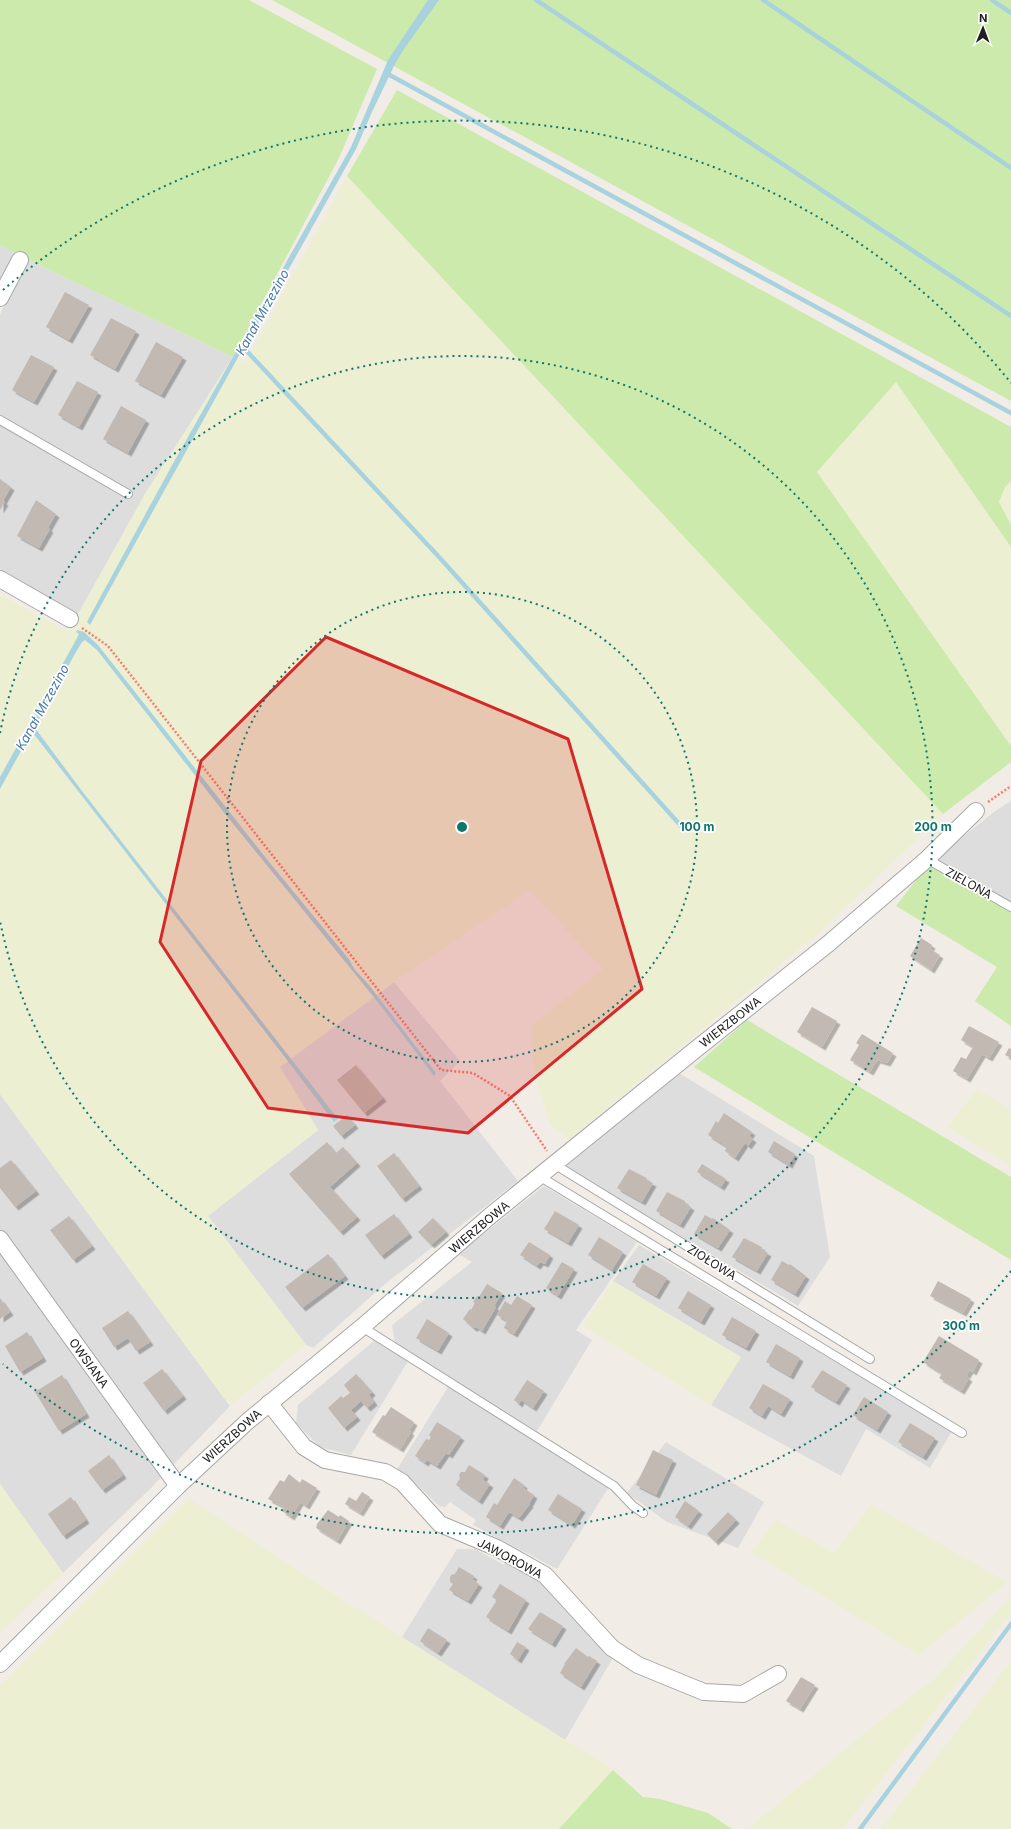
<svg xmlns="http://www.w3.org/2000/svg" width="1011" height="1829" viewBox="0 0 1011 1829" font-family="Inter,sans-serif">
	<defs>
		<filter id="shadow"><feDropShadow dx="3.5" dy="3.5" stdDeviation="0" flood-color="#0004"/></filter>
	</defs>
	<rect width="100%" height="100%" fill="#f1ede6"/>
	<g fill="#dedddd">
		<path d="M0,245L24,258L233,357L145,494L78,614L0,569V315L22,263L0,301Z"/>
		<path d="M1011,801V911L928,865L994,812Z"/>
		<path d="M394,982L460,1061L440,1081L518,1181L385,1284L313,1348L306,1345L208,1216L318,1130L279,1067Z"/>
		<path d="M679,1073L814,1156L830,1257L798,1306L565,1167Z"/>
		<path d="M0,1094L230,1406L151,1488L63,1573L0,1484Z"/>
		<path d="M544,1186L637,1242L576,1330L592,1340L537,1431L395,1343L392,1325L472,1262L458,1254Z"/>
		<path d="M639,1245L952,1431L930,1468L866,1429L841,1476L711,1405L741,1357L613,1281Z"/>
		<path d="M375,1340L408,1361L351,1455L320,1447L296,1423L298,1405Z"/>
		<path d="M448,1387L609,1487L557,1569L473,1525L476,1520L450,1502L445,1507L439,1506L406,1474L396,1471Z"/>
		<path d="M666,1442L764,1502L738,1548L667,1522L627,1493Z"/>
		<path d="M457,1549H475L504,1565L507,1559L548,1584L614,1656L565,1740L402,1637Z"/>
	</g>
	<g fill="#edefd2">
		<path d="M347,176L943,814L821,931L569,1139L550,1124L534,1074L531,1026L603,969L529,890L394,982L280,1067L318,1130L208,1216L306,1345L230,1406L0,1094V595L69,632L145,494L233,357L245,362Z"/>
		<path d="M896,382L1011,547V746L817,472Z"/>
		<path d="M1011,481V525L999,502L1005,487Z"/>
		<path d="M977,1089L1011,1109V1166L947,1127Z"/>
		<path d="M613,1281L741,1357L711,1405L583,1326Z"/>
		<path d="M0,1484L63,1573L0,1633Z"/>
		<path d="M189,1499L326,1589L613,1770L559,1829H0V1686Z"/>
		<path d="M871,1504L1007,1582L919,1655L751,1552L776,1520L834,1553Z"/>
		<path d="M1011,1596V1613L843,1829H747L907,1699L934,1679Z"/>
		<path d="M1011,1661V1829H881Z"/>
	</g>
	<g fill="#cbeaac">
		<path d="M0,0H249L377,69L339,158L233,357L24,258L0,245Z"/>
		<path d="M272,0H1011V401Z"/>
		<path d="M397,90L1011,427V481L1005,487L999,502L1011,525V547L896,382L817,472L1011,746V762L943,814L347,176Z"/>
		<path d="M928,865L1011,911V1026L975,1001L997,967L896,906Z"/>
		<path d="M747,1020L1011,1177V1260L694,1067Z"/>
		<path d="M613,1770L643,1797L660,1799L708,1813L732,1829H559Z"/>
	</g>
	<g fill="#a7d2de">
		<path d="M428,0H439L404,49L396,62L372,112L356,149L248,342L244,352H241L90,625L87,622L89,618L170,469L351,147L388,60Z"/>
		<path d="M77,630L84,632L98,645L265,857L348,958L355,970L369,985L436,1073L434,1076L381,1006L226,815L97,650L85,640L82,642L76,652L36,724L35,728L82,791L338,1119L334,1122L284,1056L33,733H31L0,789V777L77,638L79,634L76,632Z"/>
	</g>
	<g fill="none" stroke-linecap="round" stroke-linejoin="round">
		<g stroke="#a7d2de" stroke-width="4.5">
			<path d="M536,0L1011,316"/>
			<path d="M763,0L1011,168"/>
			<path d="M992,0L1011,13"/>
			<path d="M386,73L1011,413"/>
			<path d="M243,347L439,557L682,827"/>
			<path d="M860,1829L1011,1624"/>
		</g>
	</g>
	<g fill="#c1b9b2" filter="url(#shadow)">
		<path d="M65,292L89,305L69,340L46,327Z"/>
		<path d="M111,318L136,331L115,369L90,355Z"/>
		<path d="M156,342L183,357L161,395L135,381Z"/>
		<path d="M31,355L54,367L34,402L12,390Z"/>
		<path d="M77,381L98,392L79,427L58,415Z"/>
		<path d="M121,406L146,420L128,453L103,439Z"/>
		<path d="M0,479L11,487L3,501L5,502L0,510Z"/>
		<path d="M36,500L56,514L48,528L50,529L39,548L17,536Z"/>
		<path d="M921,938L932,945L930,949L940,955L931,970L910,956Z"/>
		<path d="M812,1007L837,1021L822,1047L797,1032Z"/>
		<path d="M969,1026L999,1042L989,1058L982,1054L967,1079L953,1071L961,1057L966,1059L973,1047L961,1040Z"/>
		<path d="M862,1034L893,1053L887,1063L877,1060L870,1072L850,1060L859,1045L856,1043Z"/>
		<path d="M1009,1048L1011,1049V1058L1005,1055Z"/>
		<path d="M356,1065L383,1098L364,1113L337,1080Z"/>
		<path d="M724,1113L752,1132L749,1136L753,1139L748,1146L745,1143L735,1158L725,1151L727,1147L708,1135L716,1121L718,1123Z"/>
		<path d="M347,1115L355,1125L341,1136L333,1126Z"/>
		<path d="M774,1141L795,1154L789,1165L768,1152Z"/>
		<path d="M327,1142L336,1153L343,1147L357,1163L330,1187L357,1217L340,1232L289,1174Z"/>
		<path d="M394,1153L419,1186L402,1199L377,1166Z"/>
		<path d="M11,1160L36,1191L15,1207L0,1188V1168Z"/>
		<path d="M702,1164L726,1179L721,1187L697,1172Z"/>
		<path d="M629,1169L647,1178L646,1180L653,1183L642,1202L617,1188Z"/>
		<path d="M667,1192L685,1201V1203L691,1207L680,1225L656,1211Z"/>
		<path d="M555,1211L579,1225L568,1243L544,1229Z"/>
		<path d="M394,1214L409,1234L381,1256L365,1235Z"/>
		<path d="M705,1215L712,1219L713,1218L730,1230L718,1248L694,1234Z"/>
		<path d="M69,1216L92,1246L73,1260L50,1230Z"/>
		<path d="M433,1218L446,1232L431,1245L418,1232Z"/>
		<path d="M599,1237L623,1252L612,1270L588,1255Z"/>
		<path d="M744,1238L762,1247L761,1249L768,1253L757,1271L732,1257Z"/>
		<path d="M529,1242L550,1255L545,1264L540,1262L537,1266L520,1255Z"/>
		<path d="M328,1254L345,1276L302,1308L285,1287Z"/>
		<path d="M782,1261L789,1265L790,1264L806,1276L795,1294L771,1280Z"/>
		<path d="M562,1262L574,1269L558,1296L546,1288Z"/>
		<path d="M643,1264L667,1278L656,1296L632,1282Z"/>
		<path d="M938,1281L971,1299L963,1313L930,1296Z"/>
		<path d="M487,1284L502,1293L494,1306L496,1307L482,1331L476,1327L473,1328L463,1319L470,1309L471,1310L475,1303L473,1302L477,1296L479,1297Z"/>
		<path d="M688,1291L711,1305L701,1322L678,1308Z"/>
		<path d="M517,1296L532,1305L514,1334L504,1328L507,1321L497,1315L505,1301L511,1305Z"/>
		<path d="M0,1298L10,1312L0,1319Z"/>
		<path d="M128,1311L150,1342L136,1351L128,1338L114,1347L102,1328Z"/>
		<path d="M732,1317L756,1331L746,1348L722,1335Z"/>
		<path d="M427,1319L449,1333L438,1351L416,1338Z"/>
		<path d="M27,1332L43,1358L20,1372L5,1346Z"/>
		<path d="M939,1336L979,1360L973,1372L970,1370L966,1376L969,1378L961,1391L939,1378L942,1374L923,1362Z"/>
		<path d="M776,1344L800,1358L790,1376L766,1362Z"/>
		<path d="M162,1369L183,1396L164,1411L143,1383Z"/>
		<path d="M822,1370L847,1385L836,1402L811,1387Z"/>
		<path d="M356,1374L372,1392L369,1395L374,1402L367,1408L361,1401L351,1410L357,1417L344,1428L328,1408L341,1396L343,1398L350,1393L344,1385Z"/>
		<path d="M62,1375L86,1414L59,1431L35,1392Z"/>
		<path d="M527,1380L544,1391L533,1408L521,1400L519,1404L514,1400Z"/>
		<path d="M763,1384L790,1399L781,1414L768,1406L762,1416L749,1408Z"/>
		<path d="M864,1397L888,1412L877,1430L853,1415Z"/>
		<path d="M391,1407L414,1422L409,1431L411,1432L400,1449L372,1432L383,1415L385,1416Z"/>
		<path d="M437,1422L461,1437L449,1455L446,1453L437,1466L427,1460L425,1463L415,1456L426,1439L429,1440L431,1437L429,1435Z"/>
		<path d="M910,1423L935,1438L923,1457L898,1442Z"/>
		<path d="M653,1450L673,1460L656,1495L636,1485Z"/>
		<path d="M109,1455L123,1475L102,1490L88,1471Z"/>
		<path d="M469,1465L485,1475L483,1480L490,1484L479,1501L456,1485L460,1478L459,1475L461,1472H465Z"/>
		<path d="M289,1474L300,1483L302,1479L317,1488L306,1506L300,1502L291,1517L282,1511L284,1507L268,1499L280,1480L284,1482Z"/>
		<path d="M514,1478L524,1485L523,1488L534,1495L529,1504H530L519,1518L509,1512L500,1526L486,1517L494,1503L497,1505Z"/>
		<path d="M362,1492L370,1497L360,1513L345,1504L349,1497L356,1501Z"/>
		<path d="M558,1494L582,1509L572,1525L548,1510Z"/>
		<path d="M71,1497L86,1520L63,1536L48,1514Z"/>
		<path d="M685,1501L699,1511L688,1526L675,1517Z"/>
		<path d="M328,1510L339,1517L340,1515L349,1521L337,1541L316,1528L317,1524Z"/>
		<path d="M728,1512L736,1520L715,1542L707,1534Z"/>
		<path d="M459,1567L474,1576L472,1579L479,1584L468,1601L449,1590L453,1584L450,1582V1578L451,1575L455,1574Z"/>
		<path d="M500,1584L526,1600L508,1631L486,1617L497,1600L492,1597Z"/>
		<path d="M540,1612L563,1626L552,1644L528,1629Z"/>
		<path d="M428,1628L447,1640L438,1653L420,1641Z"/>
		<path d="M517,1642L526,1647L518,1660L510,1654Z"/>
		<path d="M576,1648L588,1657L589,1656L597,1661L581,1687L560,1673L565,1664H564Z"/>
		<path d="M801,1677L815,1685L800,1709L786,1701Z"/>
	</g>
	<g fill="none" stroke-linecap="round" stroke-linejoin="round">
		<g stroke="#a7a7a7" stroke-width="10">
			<g id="service">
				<path d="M0,420L128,494"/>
				<path d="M927,859L1011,907"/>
				<path d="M554,1164L870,1359"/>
				<path d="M539,1176L962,1433"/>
				<path d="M362,1327L614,1486L633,1506L643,1513"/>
			</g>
		</g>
		<g stroke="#a7a7a7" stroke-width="18">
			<g id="minor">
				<path d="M0,298L20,260"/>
				<path d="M0,579L70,619"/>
				<path d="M0,1239L178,1486"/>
				<path d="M269,1403L304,1447L325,1460L385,1472L402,1482L440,1524L497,1548L545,1575L612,1648L638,1665L704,1692L743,1694L778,1674"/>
				<path d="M0,1664L178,1486L248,1421L362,1327L490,1216L695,1050L828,944L927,859L976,811"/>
			</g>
		</g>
		<g stroke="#fb7c6d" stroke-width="2.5" stroke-dasharray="2 2" stroke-linecap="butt">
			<path d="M82,628L108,646L441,1070L473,1073L510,1096L547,1151"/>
			<path d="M988,802L1011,786"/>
		</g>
		<use href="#service" stroke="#fff" stroke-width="8"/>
		<use href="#minor" stroke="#fff" stroke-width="16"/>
	</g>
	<path fill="#d62828" fill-opacity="0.2" stroke="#d62828" stroke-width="3" stroke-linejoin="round" d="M326,637L568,739L642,989L468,1133L268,1108L160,942L201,761Z"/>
	<g fill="none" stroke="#0f766e" stroke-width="2" stroke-dasharray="2 4">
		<circle cx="462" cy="827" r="235"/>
		<path d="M0 733A471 471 0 1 1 0 921"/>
		<path d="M1011 1271A706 706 0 0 1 3 1364M3 290A706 706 0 0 1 1011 383"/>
	</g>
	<g text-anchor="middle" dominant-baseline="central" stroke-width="3.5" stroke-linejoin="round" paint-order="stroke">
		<g font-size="12" fill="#202020" stroke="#fff">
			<text transform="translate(969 883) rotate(29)">ZIELONA</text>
			<text transform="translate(730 1022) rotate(-38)">WIERZBOWA</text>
			<text transform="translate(479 1227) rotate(-40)">WIERZBOWA</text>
			<text transform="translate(712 1262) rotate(32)">ZIOŁOWA</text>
			<text transform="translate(89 1363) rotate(54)">OWSIANA</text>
			<text transform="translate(232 1436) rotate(-42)">WIERZBOWA</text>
			<text transform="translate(510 1558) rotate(28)">JAWOROWA</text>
		</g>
		<g font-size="13" font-style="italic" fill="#4879a9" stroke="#fff">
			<text transform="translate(262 312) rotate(-61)">Kanał Mrzezino</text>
			<text transform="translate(42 707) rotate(-61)">Kanał Mrzezino</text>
		</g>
	</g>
	<circle cx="462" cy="827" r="6" fill="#0f766e" stroke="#fff" stroke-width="2"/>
	<g font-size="12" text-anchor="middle" font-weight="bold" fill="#0f766e" stroke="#fff" stroke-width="3.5" stroke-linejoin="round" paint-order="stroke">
		<text x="697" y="831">100 m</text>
		<text x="933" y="831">200 m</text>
		<text x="961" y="1330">300 m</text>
	</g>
	<g transform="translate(983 28) rotate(1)" stroke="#ffffff" stroke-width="3" paint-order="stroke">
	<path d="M0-3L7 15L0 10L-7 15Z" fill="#202020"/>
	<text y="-6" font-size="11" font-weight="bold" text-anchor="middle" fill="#202020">N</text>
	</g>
</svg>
